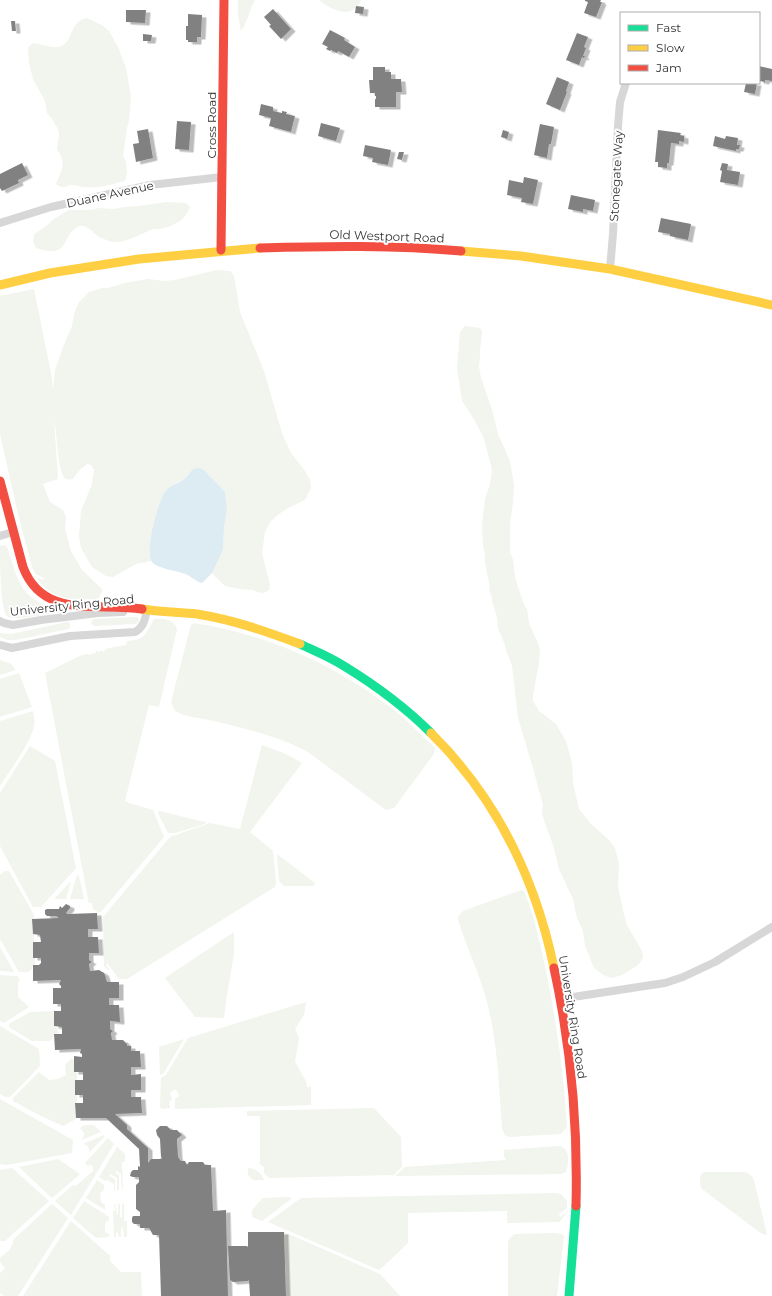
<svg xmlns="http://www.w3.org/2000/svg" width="772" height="1296" viewBox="0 0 772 1296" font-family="Montserrat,sans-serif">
	<defs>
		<filter id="shadow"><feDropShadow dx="4.5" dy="2.5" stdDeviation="0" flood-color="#0004"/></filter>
	</defs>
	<rect width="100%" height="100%" fill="#fff"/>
	<g fill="#f1f5ed">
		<path d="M238,0H255C249,10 248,22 241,31L238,15Z"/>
		<path d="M319,0H361C360,4 358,6 355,8C345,18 328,7 319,0Z"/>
		<path d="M87,18L103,26L109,31L118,47L126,68L131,97L129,121L127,128L123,156L126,162L127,173L125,181C112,184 98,189 84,187C80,187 75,185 71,185C64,186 65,190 56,184C62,169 67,164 57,149L59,135L58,129L52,119L47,113L45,101L33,79L29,63L28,47L33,43C40,44 51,48 58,47C75,44 67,22 87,18Z"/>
		<path d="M166,202L186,203L190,207C186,220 172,227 159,229C157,229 155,229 153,229C150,230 147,232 144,233C135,237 123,243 112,242C109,241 104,239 101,238C95,235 87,224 80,226C59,234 73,260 36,248L33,241L34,234L45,227L55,218L69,210H89L100,208L114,209L124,207L139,206Z"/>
		<path d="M217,270L230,271L234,276L240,312L264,371L282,433L291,453L305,471L310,480L311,488L305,500L288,508L279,514L270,522L265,532L262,553L270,585L269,590L263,593L257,592L253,590L240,589L225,586L212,573L223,550L224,528L227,508L225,492L204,470L193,469L183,480L176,483L161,499L155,518L149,553L151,561L136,564L113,577L106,576L92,567L81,548L79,536L81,511L92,484L94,470L91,465L87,464C85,466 81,468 79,471C74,476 74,483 64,478C56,460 58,439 54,420L58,479L43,484L50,502L63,510L66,517L65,529L71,551L82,570L103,590L98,599C75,600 48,600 37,577L43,580L45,579L36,574L32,567L18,514L0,434V296L34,289L52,378L53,389L55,370L63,347L72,326L74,314L79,302L89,292L102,288H108L125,283L148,279L165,281L175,280Z"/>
		<path d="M465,326L480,328L482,331L480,351V356L479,367L481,378L492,410L498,434L510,461L514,485L513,502L510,524V552L513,560L515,577L518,587L524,605L527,609L529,623L538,643L540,651L539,663L533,695V701L539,711L556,724L566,741L572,763L573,783L579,809L590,823L609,840L615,848L619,864L618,886L624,915L627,925L642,951L643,956L642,960L638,965L622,975L612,978L605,976L594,968L585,946L583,931L577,918L573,899L559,869L553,845L545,823L542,814L543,805L533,768L518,718L512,665L506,651L505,645L498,628L497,617L492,601V597L489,590L490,587L485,563V555L483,545L482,525L485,499L490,484L492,469L483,436L472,416L462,401L457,368L460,332Z"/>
		<path d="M5,545C9,548 9,554 11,559C19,587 26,599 54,609L55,612C46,615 14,621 7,616C0,608 0,560 0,546Z"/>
		<path d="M135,617H138L139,621L136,624L94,626L91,623L93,619Z"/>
		<path d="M154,619C163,618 174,619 177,629L159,707L149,705L125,801L129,803L153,810L164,837L100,913L93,909L92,903H89V904L45,673L82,655L87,654L91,655L92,653L95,654L96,651L100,652V650L104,652L105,649L126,645L127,641C146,640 146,633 154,619Z"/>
		<path d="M67,622L70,623V628L68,629L16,640H7L0,637V633L11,634Z"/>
		<path d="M194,623C267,634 336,665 394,710C408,721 421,735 435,748L434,754L394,808L386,810L308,752C279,736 246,729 214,721C201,718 186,717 175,711L171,702L188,636L191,625Z"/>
		<path d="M0,660L11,664L16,670L0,675Z"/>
		<path d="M19,673L32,707L0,717V679Z"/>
		<path d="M33,711C34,716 35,721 34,726C31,742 9,772 0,786V721Z"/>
		<path d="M262,745L286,754L302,763L250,832L273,851L276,883L275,887L127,979H119L107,963L106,965L110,970H108L104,966L103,917L170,837L210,823L240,829Z"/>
		<path d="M30,746L55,761L76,868L41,907H33L0,846V793Z"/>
		<path d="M159,811L205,822L206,823L202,825L175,833H168L158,813Z"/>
		<path d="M277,854L315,883L314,886H284L279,881Z"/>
		<path d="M5,871H9L34,915V919L32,920L33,934H34V942H33V958H35V964L33,965L32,969L28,972H19L0,939V875Z"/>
		<path d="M77,875L79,876L84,899H70Z"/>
		<path d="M70,882H71L66,899H54Z"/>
		<path d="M521,890L524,891C535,918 541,947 547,976C557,1026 564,1076 567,1127L561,1134L509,1137L505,1135L502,1129C499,1087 498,1044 487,1002C480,974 466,947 458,919L459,915L463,911Z"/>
		<path d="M234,932V954L226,1001L224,1018L195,1017L165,978Z"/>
		<path d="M0,947L14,972L0,971Z"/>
		<path d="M0,975L17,976L20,981L18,982V997L29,1007L4,1023L0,1021Z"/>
		<path d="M306,1002L304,1015L295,1029L299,1038L295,1062L306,1081L307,1087H311V1105L175,1109V1099L178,1097L179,1094L176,1090L172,1091L170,1093L172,1099L169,1102L170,1108L162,1109L160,1107L161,1078L166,1075L188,1038Z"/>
		<path d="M54,1011V1026L58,1029L57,1031L59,1033L56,1034L50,1041H32L9,1027V1024L30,1012Z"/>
		<path d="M0,1026L39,1049L40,1066L10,1097H5L0,1094Z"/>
		<path d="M184,1039L163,1074L160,1075L159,1047Z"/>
		<path d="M71,1059H73L74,1061V1072H77V1080H75V1095H77V1103H75L76,1119L63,1126L41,1116L13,1101V1098L39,1072L49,1080L58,1079L66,1075L65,1065Z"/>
		<path d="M0,1099L73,1140L72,1153L7,1165L0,1164Z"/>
		<path d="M374,1108L401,1137L402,1167L394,1175L269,1178L264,1173V1167L260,1164H257L260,1163V1116H247V1111Z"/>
		<path d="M84,1125H94L101,1132L81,1140L84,1136V1133L80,1128Z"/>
		<path d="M104,1135L105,1136L89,1153V1149L87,1145L83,1144Z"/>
		<path d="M108,1138L114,1144L71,1215L55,1201L73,1185L76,1186L93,1171V1167L90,1164L88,1166L85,1163Z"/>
		<path d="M558,1146C571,1147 569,1163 566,1172L561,1174L395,1176L405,1167L505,1160L506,1158L504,1157V1150Z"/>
		<path d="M117,1147L125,1154V1162H122L123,1190H122L121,1174L117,1171L115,1173L119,1175V1190H117V1178L110,1174L109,1176L115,1179V1190H114V1184L107,1180L105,1181L99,1177Z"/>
		<path d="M58,1159L80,1174L52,1198L19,1167Z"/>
		<path d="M12,1168L49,1201L5,1241H0V1170Z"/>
		<path d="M248,1168C255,1168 262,1173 264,1180H253L248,1175Z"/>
		<path d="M704,1172H746L753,1177L767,1234L765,1235L762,1234L702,1189C700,1184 699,1179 701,1174Z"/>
		<path d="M97,1180L104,1185V1190L100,1193L101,1202L105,1205V1210L86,1198Z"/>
		<path d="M556,1193L561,1194L567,1201V1208L559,1214L560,1217L567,1212L562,1219L559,1222L507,1223V1211L408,1213V1243L384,1266L379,1270L268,1222L301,1198Z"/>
		<path d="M290,1197L291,1199L262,1221L252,1217V1210L263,1198Z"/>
		<path d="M84,1201L109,1217V1220L105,1223V1232L109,1234V1237L96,1238L73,1218Z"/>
		<path d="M52,1204L68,1218L18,1296H4L0,1293V1273L5,1268L0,1262V1258C6,1253 14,1248 13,1240Z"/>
		<path d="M114,1204H115L117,1215L118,1214V1204H120V1217L122,1218V1204H124V1221H127V1237H124L123,1227L121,1228V1237H119L118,1233L116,1232V1237H114L113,1211H115Z"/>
		<path d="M71,1221L110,1256V1261L121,1272H141L142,1296H23Z"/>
		<path d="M284,1232L380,1274L400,1296H286Z"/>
		<path d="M555,1233L562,1234L564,1236L557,1296H508V1241L514,1234Z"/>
	</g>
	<path fill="#ddebf3" d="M199,468L204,470L225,492L227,508L224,528L223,550L212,573L202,583C195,581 192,577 186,574C178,571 158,569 152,562C144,553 158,501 165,492C170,485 177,484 183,480C187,477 190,472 193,469Z"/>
	<g fill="#818181" filter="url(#shadow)">
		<path d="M585,0H601L600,2H602L596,17L584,13L588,2L585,1Z"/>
		<path d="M356,6L364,7L363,14L355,13Z"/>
		<path d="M273,9L291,29L281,39L269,26L271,25L264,17Z"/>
		<path d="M126,10H146L145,23L126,22Z"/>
		<path d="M188,14L202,15L201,37H197V42H188V40H186V26H188Z"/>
		<path d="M11,21H15L16,31H12Z"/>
		<path d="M330,30L345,38L344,40L355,47L349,57L338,51L337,53L331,50L330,51L326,49L328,47L322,44Z"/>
		<path d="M577,33L588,37L584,47L586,48L583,56H585L584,58L582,57L579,65L566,60Z"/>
		<path d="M143,34L152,35L151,41H143Z"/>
		<path d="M759,66L772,69V81L765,80V82L759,81Z"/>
		<path d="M373,67H385V72H391V79H401L402,92H396V107H375V99H376V96H375V93H370L369,80H373Z"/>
		<path d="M557,77L569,82L566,91L567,92L560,110L546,104Z"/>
		<path d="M746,83H757L755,94L744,92Z"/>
		<path d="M261,104L273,107V111L282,113V111L287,112L286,114L295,116L291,132L269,126L271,118L259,115Z"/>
		<path d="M177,121L191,122L189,150L175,149Z"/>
		<path d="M321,123L340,128L336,141L318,136Z"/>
		<path d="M540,124L554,127L551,144H549L547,158L534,155Z"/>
		<path d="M148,129L153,158L136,162L133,144L139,143L137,131Z"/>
		<path d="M503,130L509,132L507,139L501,137Z"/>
		<path d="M658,130L681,133L680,135L684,136V142L679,141V144L671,143L669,163H667V168L658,167V162H655Z"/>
		<path d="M715,136L725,139L726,136L738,138L737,145H740L739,149H736V151L713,146Z"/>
		<path d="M365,145L391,150L388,165L372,162L373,158L363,156Z"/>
		<path d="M399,152H404L402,160L397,159Z"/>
		<path d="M22,163L28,175L18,180L19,183L2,191L0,188V174Z"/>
		<path d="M722,163L728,164L727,170L740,172L738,185L720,182L722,171L720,170Z"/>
		<path d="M524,177L538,180L533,204L521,202L522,198L507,195L509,180L523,183Z"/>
		<path d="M571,195L595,200L593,211L583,209V212L568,209Z"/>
		<path d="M661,218L691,224L688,240L670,236V234L658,232Z"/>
		<path d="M66,904L70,906V908L66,913L68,914L97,913L98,929H88V937H98L99,953H89V960L92,962L89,964L90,971L99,970L104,973L105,975L107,982H119V998H109V1005H119L120,1022L110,1021V1029L113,1031L111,1033L112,1040H123L127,1044V1046H131V1051H140L141,1067H131V1075L141,1074V1090H131V1097H141L142,1113L115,1114L127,1125V1129L148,1148V1163L151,1159H160L162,1158L161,1157L160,1139L157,1135L156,1130L160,1126H167L171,1130H177L182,1135L177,1139L178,1157L181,1161H185L187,1165L189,1162H203L205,1165H211L213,1211L226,1210L228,1296H161L159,1235H153L149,1228H140V1224H134L132,1222V1218L133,1216H140V1212L136,1209V1185L139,1182V1177H133L130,1176L131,1172L133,1170H138V1166L140,1167L139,1149L106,1118H76L75,1103H83V1095H75V1080H83V1072H74V1056L82,1057V1054L80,1053L81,1049L55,1050L54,1034H62V1027L54,1026V1011H61V1004H53V988H61V986L59,984L61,980L33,981V965H39L41,963V958H33V942H41L40,935L33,934L32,919L59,918L56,916H47L45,914V910L47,909H59L60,906L62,908Z"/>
		<path d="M248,1232H284L286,1296H250L249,1280L248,1281L233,1282L230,1280L228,1246H247L248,1247Z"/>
	</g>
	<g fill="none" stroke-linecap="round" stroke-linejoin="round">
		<g stroke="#d7d7d7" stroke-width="8">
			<path d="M0,223L51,207L150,185L222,177"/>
			<path d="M610,269L613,234L618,126L620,102L626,83"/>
			<path d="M0,536L13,532"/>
			<path d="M0,621L4,623L13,625L41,620L98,613L123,612"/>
			<path d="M0,645L12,648L70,636L135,632C144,627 145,619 147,610H143"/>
			<path d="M560,999L645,986L665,983L683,977L715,962L772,927"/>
		</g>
		<g stroke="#16e098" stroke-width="9">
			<path d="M300,644C315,651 330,657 344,666C375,685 405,707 431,733"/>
			<path d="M569,1296L576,1206"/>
		</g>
		<g stroke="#ffcf43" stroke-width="9">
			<path d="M461,251L521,256L610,269L772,305"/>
			<path d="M0,285L50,273L139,259L260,248"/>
			<path d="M142,609C160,612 179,612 197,614C234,620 265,631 300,644"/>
			<path d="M431,733C438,741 447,749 454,758C506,818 538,891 554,968"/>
		</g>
		<g stroke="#f24e42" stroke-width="9">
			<path d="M260,248C327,246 394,245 461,251"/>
			<path d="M221,250L224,0"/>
			<path d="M0,481L23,567C43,620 98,602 142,609"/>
			<path d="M554,968C571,1046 578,1126 576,1206"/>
		</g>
	</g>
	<g text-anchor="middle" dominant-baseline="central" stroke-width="4" stroke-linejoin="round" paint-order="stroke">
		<g font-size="12" fill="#333" stroke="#fff">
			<text transform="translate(211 125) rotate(-90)">Cross Road</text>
			<text transform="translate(616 176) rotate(-87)">Stonegate Way</text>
			<text transform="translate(110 194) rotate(-12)">Duane Avenue</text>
			<text transform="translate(387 236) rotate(2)">Old Westport Road</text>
			<text transform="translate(72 605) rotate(-6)">University Ring Road</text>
			<text transform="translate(573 1017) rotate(81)">University Ring Road</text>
		</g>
	</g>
	<rect x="620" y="12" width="140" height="72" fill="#ffffff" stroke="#adadad"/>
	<rect x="628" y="25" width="20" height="6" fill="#16e098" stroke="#adadad"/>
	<text x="656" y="32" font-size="12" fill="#333333">Fast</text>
	<rect x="628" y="45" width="20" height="6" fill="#ffcf43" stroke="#adadad"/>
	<text x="656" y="52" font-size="12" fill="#333333">Slow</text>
	<rect x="628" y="65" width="20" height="6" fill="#f24e42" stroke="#adadad"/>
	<text x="656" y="72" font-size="12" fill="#333333">Jam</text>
</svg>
